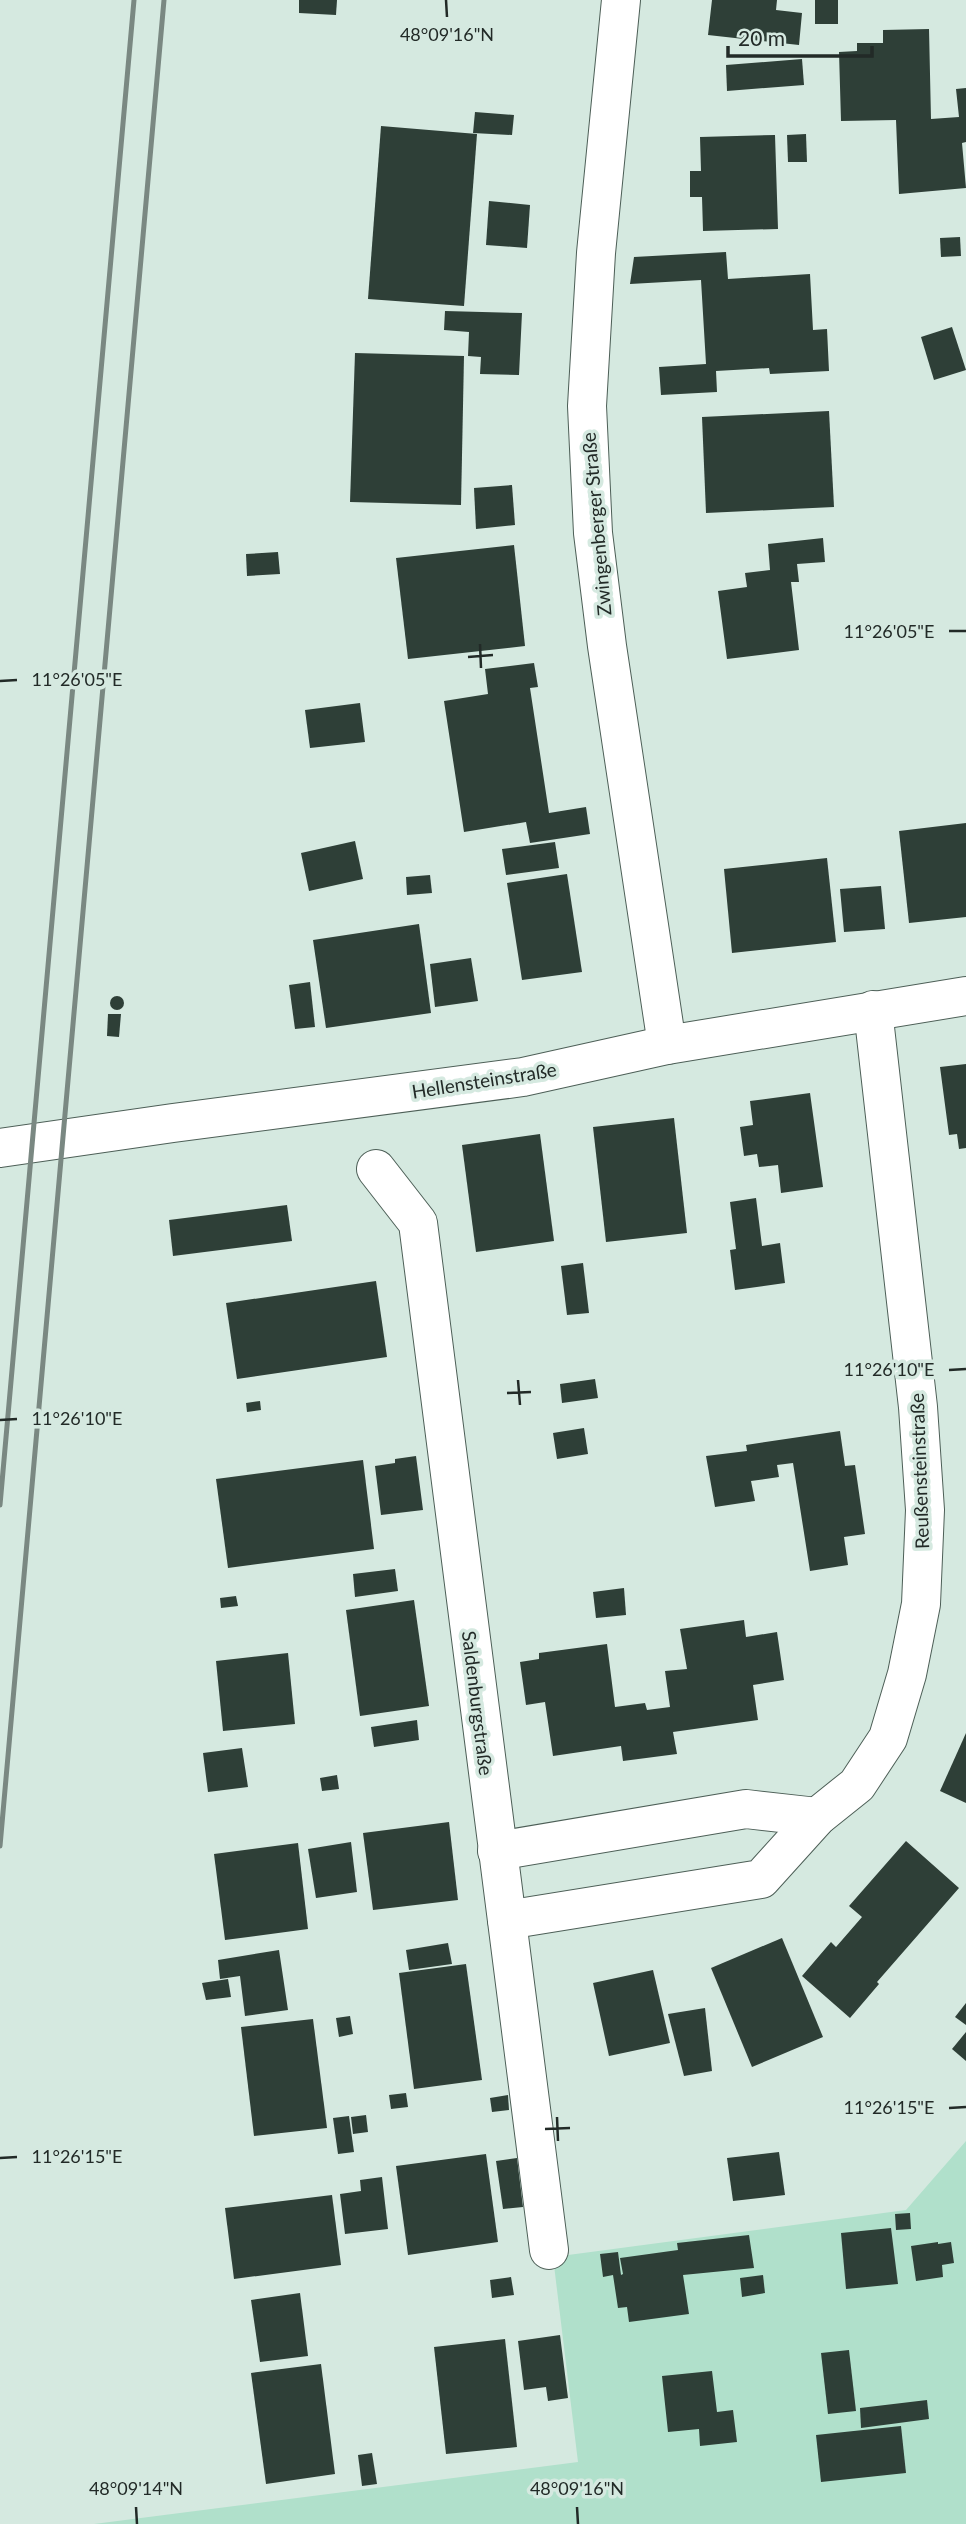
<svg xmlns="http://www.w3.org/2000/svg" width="966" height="2524" viewBox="0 0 966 2524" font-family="Lato,sans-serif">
	<rect width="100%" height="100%" fill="#d5e9e0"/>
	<path fill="#b0e0cb" d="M966,2141V2524H94L578,2462L553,2257L906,2210Z"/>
	<g fill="#2e3f37">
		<path d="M299,0H337L336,15L299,13Z"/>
		<path d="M712,0H777L776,10L802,13L799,45L708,35Z"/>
		<rect x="815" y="0" width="23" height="24"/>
		<path d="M929,29L931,119L959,117L956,89L966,88V142L962,143L966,188L899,194L896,120L841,121L839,52L857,51V43H883V30Z"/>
		<path d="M802,59L804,85L727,91L726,65Z"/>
		<path d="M475,112L514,115L512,135L473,133Z"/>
		<path d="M381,126L477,134L464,306L368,299Z"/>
		<path d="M806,134L807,162H788L787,135Z"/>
		<path d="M775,135L778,229L703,231L702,197H690V171H701L700,137Z"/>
		<path d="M489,201L530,205L527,248L486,245Z"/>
		<path d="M960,237L961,256L941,257L940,238Z"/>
		<path d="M726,252L728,279L810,274L813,330L827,329L829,371L770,374L769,368L716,371L717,392L661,395L659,367L706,364L701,280L630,284L634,257Z"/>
		<path d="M445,311L522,313L519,375L480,374L481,357L468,356L469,332L444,330Z"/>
		<path d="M952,327L966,370L934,380L921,337Z"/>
		<path d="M355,353L464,356L461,505L350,502Z"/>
		<path d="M829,411L834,507L706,513L702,417Z"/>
		<path d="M512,485L515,525L476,529L474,488Z"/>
		<path d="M823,538L825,562L797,564L799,582H791L799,650L727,659L718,591L747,587L745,573L770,570L768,544Z"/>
		<path d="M514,545L525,646L408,659L396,558Z"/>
		<path d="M278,552L280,574L247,576L246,554Z"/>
		<path d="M534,663L538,687L530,688L549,813L586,807L590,834L530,843L526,822L464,832L444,701L488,694L485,669Z"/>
		<path d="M360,703L365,742L310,748L305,710Z"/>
		<path d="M966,823V917L909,923L899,831Z"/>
		<path d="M355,841L363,879L309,891L301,853Z"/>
		<path d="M555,842L559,868L506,875L502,849Z"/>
		<path d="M827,858L836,942L732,953L724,869Z"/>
		<path d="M567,874L582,972L522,980L507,883Z"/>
		<path d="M430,875L432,893L407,895L406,877Z"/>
		<path d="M881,886L885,929L844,932L840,889Z"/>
		<path d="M419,924L431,1013L326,1028L313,940Z"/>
		<path d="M471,958L478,1001L435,1007L430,964Z"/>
		<path d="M310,982L315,1027L295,1029L289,985Z"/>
		<circle cx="117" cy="1003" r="7"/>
		<path d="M108,1014H121L119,1037L107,1036Z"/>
		<path d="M966,1064V1148L959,1149L957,1134L949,1135L940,1067Z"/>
		<path d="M810,1093L823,1187L781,1193L778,1165L759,1167L757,1154L744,1156L740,1127L753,1125L750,1101Z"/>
		<path d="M674,1118L687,1233L606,1242L593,1127Z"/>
		<path d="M540,1134L554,1241L476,1252L462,1145Z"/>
		<path d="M756,1198L762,1246L780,1243L785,1283L735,1290L730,1250L736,1249L730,1202Z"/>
		<path d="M287,1205L292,1241L173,1256L169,1220Z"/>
		<path d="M583,1263L589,1313L567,1315L561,1266Z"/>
		<path d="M376,1281L387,1357L237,1379L226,1303Z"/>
		<path d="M595,1379L598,1398L562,1403L560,1384Z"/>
		<path d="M260,1401L261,1410L247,1412L246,1403Z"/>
		<path d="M584,1428L588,1454L557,1459L553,1433Z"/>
		<path d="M840,1431L845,1466L855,1465L865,1534L844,1537L848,1565L810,1571L793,1463L777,1465L779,1477L751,1481L755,1501L715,1507L706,1456L747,1451L746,1445Z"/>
		<path d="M416,1456L423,1510L381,1515L375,1466L395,1463V1459Z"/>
		<path d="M363,1460L374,1549L228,1568L216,1479Z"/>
		<path d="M395,1569L398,1591L355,1597L353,1574Z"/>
		<path d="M624,1588L626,1615L596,1618L593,1592Z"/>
		<path d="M236,1596L238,1606L221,1608L220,1598Z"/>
		<path d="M414,1600L429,1706L360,1716L346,1610Z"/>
		<path d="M744,1620L746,1637L777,1632L784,1680L753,1685L758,1720L673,1732L677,1754L623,1761L621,1746L553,1756L545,1702L526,1705L520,1662L539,1659V1653L607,1644L615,1707L645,1703L647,1710L670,1707L665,1671L687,1669L680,1629Z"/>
		<path d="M288,1653L295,1724L223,1731L216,1661Z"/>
		<path d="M417,1720L419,1740L374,1747L371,1727Z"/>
		<path d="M966,1733V1803L940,1791Z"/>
		<path d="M242,1748L248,1787L208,1792L203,1753Z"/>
		<path d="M337,1775L339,1789L322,1791L320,1778Z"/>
		<path d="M449,1822L458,1900L373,1910L363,1833Z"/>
		<path d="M906,1841L959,1888L877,1982L879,1984L850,2018L802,1976L831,1942L836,1947L862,1917L849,1906Z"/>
		<path d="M351,1842L357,1892L316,1898L308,1849Z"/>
		<path d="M298,1843L308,1929L225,1940L214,1854Z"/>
		<path d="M782,1938L823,2037L752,2067L711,1968Z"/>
		<path d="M448,1943L452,1964L409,1970L406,1950Z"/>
		<path d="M279,1950L288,2010L245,2016L240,1976L220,1979L218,1960Z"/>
		<path d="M466,1964L482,2080L414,2089L399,1973Z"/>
		<path d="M653,1970L670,2043L609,2056L593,1983Z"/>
		<path d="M228,1979L231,1997L206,2000L202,1983Z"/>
		<path d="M966,2003V2025L955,2017Z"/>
		<path d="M705,2008L712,2071L684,2076L668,2014Z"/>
		<path d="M350,2016L353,2034L339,2037L336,2018Z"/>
		<path d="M313,2019L327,2128L254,2136L241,2027Z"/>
		<path d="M966,2032V2061L952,2049Z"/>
		<path d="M406,2093L408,2107L391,2109L389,2095Z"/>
		<path d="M508,2095L509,2110L492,2112L490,2098Z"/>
		<path d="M366,2115L368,2132L353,2134L351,2117Z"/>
		<path d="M349,2116L354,2152L338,2154L333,2118Z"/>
		<path d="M779,2152L785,2195L733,2201L727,2158Z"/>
		<path d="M486,2154L498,2242L408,2255L396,2166Z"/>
		<path d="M517,2158L523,2207L503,2209L496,2161Z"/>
		<path d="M382,2177L388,2229L345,2234L340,2194L361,2191L360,2180Z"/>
		<path d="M332,2195L341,2265L234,2279L225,2208Z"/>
		<path d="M910,2213L911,2229L896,2230L895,2214Z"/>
		<path d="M891,2228L898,2284L846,2289L841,2233Z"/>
		<path d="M749,2235L754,2268L683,2275L689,2314L629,2322L627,2307L618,2308L613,2275L603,2277L600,2254L618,2252L621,2275L623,2274L620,2258L678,2250L677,2243Z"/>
		<path d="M938,2242V2244L951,2242L954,2263L942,2265L943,2277L916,2281L911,2246Z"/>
		<path d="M763,2275L765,2293L742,2297L740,2278Z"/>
		<path d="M511,2277L514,2295L492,2298L490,2280Z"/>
		<path d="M300,2293L308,2356L260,2362L251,2300Z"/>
		<path d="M560,2335L568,2398L548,2401L546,2387L524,2390L518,2341Z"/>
		<path d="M505,2339L517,2447L446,2454L434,2347Z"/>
		<path d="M849,2350L856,2411L828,2414L821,2353Z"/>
		<path d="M321,2364L335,2474L266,2484L251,2373Z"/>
		<path d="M712,2371L717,2412L733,2410L737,2442L700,2446L699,2429L668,2432L662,2376Z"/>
		<path d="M927,2400L929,2419L861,2428L860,2408Z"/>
		<path d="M901,2426L906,2473L821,2482L816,2435Z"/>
		<path d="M372,2453L377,2484L362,2486L358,2455Z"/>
	</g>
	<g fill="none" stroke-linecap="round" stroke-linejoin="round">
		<g stroke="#4d5f57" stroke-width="40">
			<g id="minor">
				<path d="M621,0L596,253L587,406L593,533L607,646L667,1045"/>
				<path d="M0,1148L173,1123L523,1077L667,1045L966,996"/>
				<path d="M376,1169L418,1223L549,2250"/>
				<path d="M497,1851L746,1809L817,1817"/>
				<path d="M507,1920L761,1879L817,1817L857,1785L888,1738L907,1674L921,1604L925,1510L918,1407L873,1010"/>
			</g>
		</g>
		<use href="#minor" stroke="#fff" stroke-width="38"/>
		<g stroke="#7a8882" stroke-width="5">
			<path d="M0,1505L134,0"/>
			<path d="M0,1846L164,0"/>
		</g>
	</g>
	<path fill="none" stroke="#222a27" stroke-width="2.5" d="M446,0L447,17M949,631H966M480,644L481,668M468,657L493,655M0,681L17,680M949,1370L966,1369M518,1380L520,1405M507,1393L531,1392M0,1420L17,1419M949,2108L966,2107M557,2117L558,2141M545,2129L570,2128M0,2158L17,2157M136,2507L137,2524M577,2507L578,2524"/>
	<g text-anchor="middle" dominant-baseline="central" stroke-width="7" stroke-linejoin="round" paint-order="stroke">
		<g font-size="19" fill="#222a27" stroke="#d5e9e0">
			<text transform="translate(596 524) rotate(-95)">Zwingenberger Straße</text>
			<text transform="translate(484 1080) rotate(-9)">Hellensteinstraße</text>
			<text transform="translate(919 1471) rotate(-92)">Reußensteinstraße</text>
			<text transform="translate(478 1703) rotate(83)">Saldenburgstraße</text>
		</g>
	</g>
	<g font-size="18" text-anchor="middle" fill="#222a27" stroke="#d5e9e0" stroke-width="7" stroke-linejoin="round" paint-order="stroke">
		<text x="447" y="41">48°09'16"N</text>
		<text x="889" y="638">11°26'05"E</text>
		<text x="77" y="686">11°26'05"E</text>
		<text x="889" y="1376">11°26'10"E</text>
		<text x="77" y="1425">11°26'10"E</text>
		<text x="889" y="2114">11°26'15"E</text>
		<text x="77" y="2163">11°26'15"E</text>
		<text x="136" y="2495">48°09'14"N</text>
		<text x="577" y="2495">48°09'16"N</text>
	</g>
	<path d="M728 46v10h144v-10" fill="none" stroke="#222a27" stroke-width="3.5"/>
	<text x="738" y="46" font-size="21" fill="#222a27" stroke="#d5e9e0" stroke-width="5" paint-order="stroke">20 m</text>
</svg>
